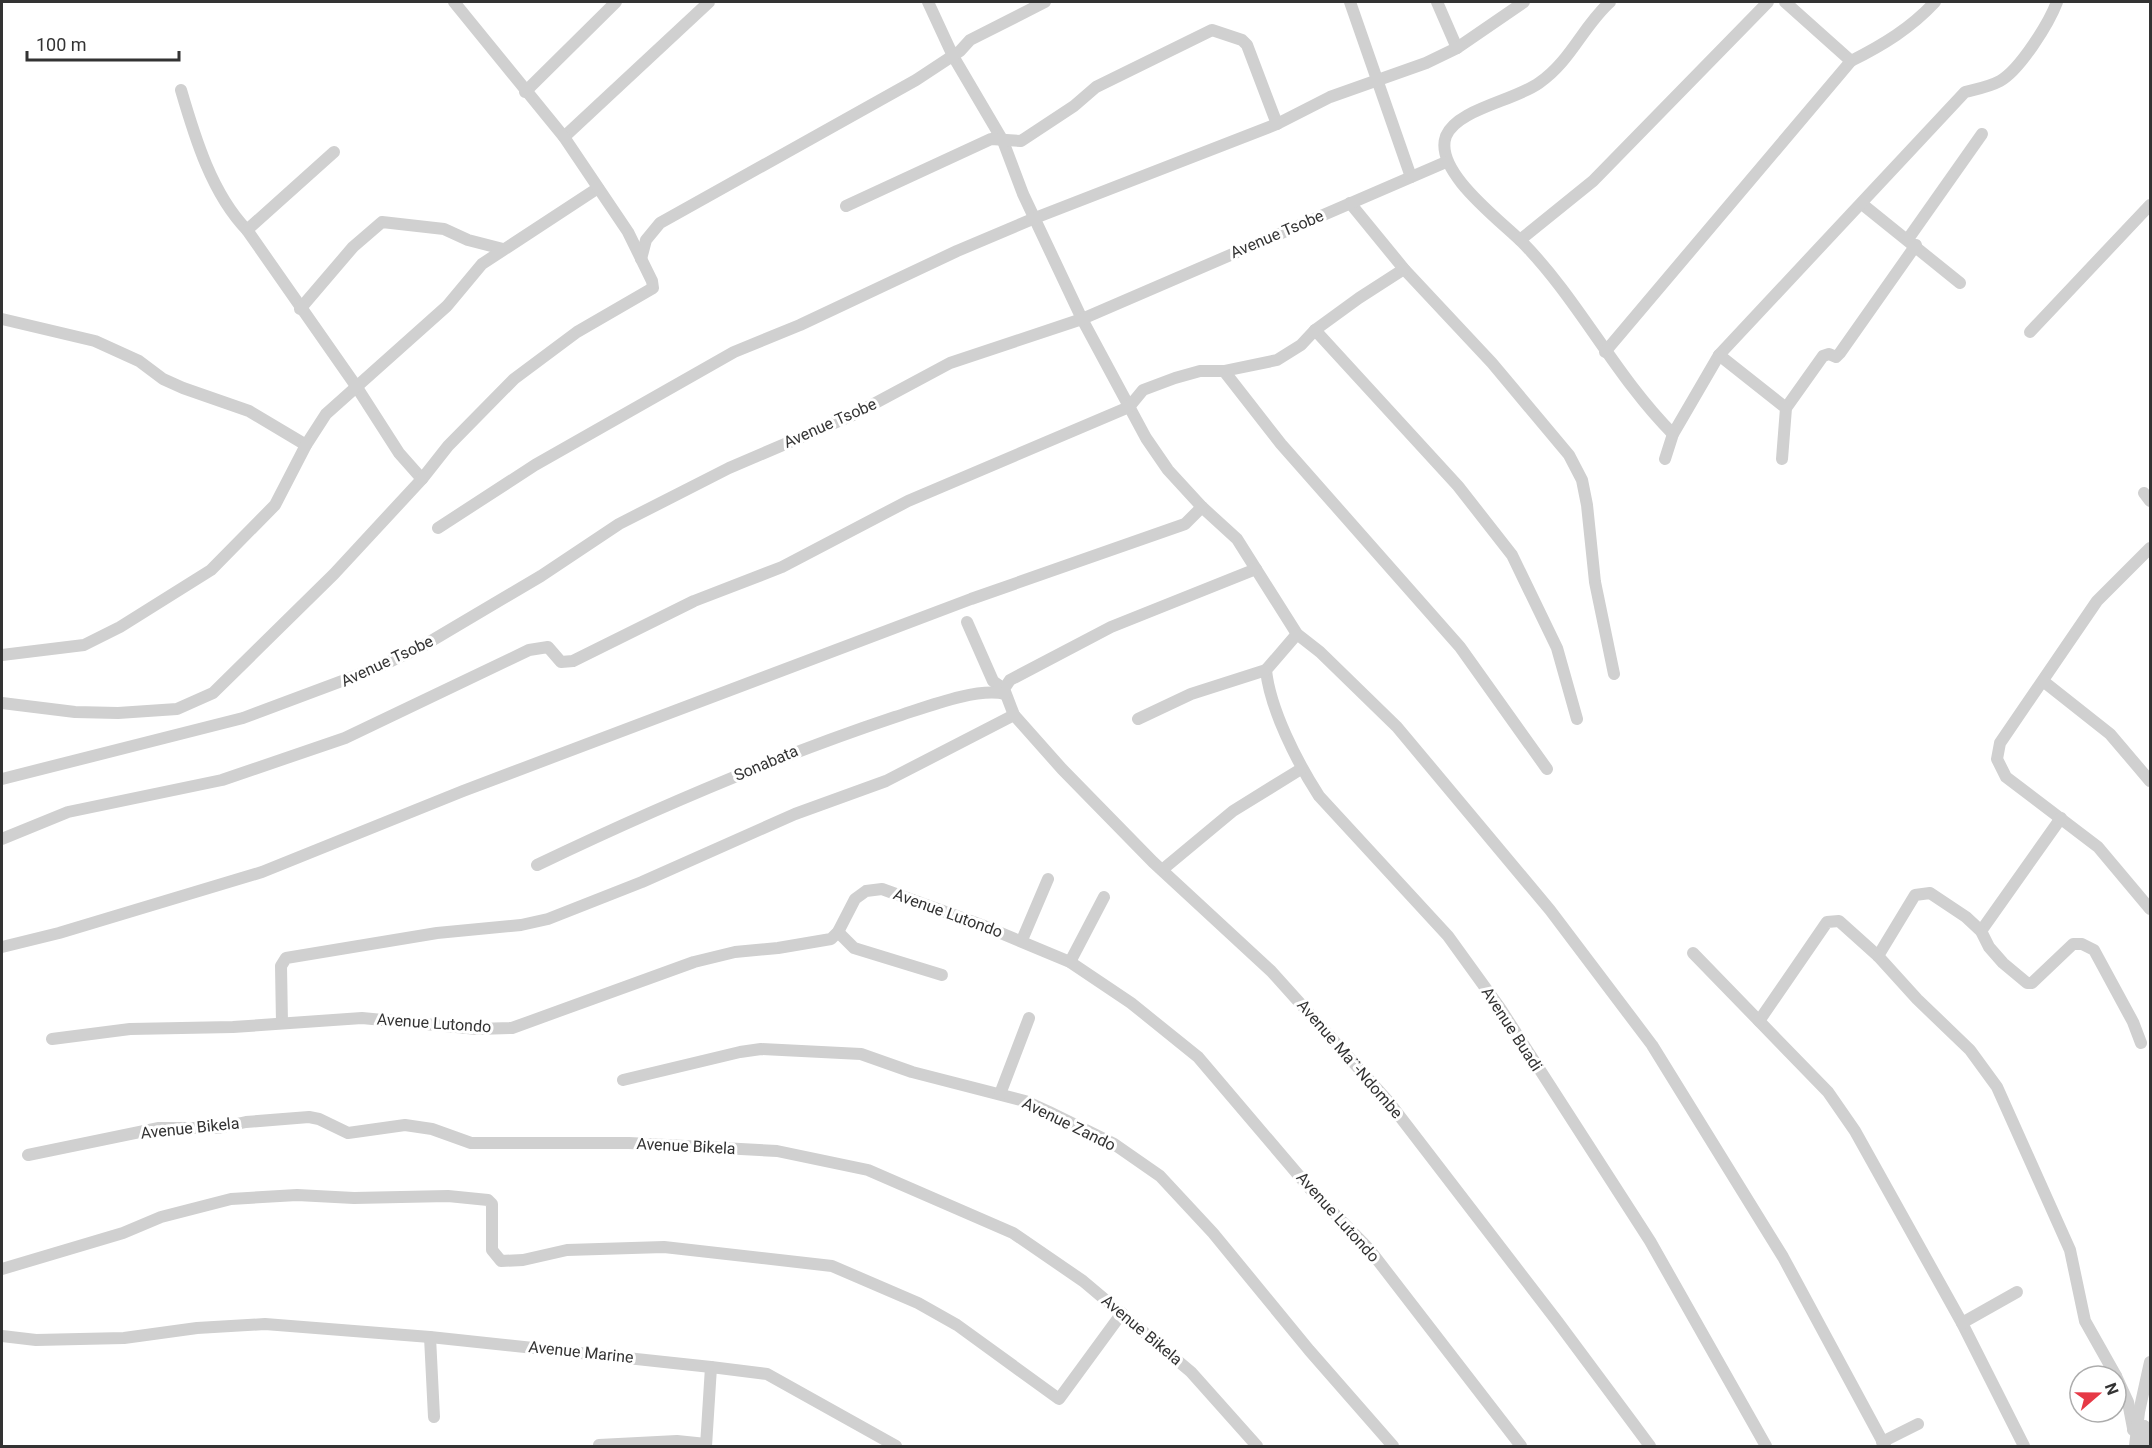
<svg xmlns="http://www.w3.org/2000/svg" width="2152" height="1448" viewBox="0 0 2152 1448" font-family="Roboto,sans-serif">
	<rect width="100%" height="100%" fill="#fff"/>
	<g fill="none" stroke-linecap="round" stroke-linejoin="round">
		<g stroke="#d0d0d0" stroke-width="12">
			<path d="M928,2L953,56L1003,141L1023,194L1082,319L1146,438L1168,470L1202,507L1237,539L1297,634L1320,652L1397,727L1550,910L1652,1045L1783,1257L1885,1446"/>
			<path d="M1350,2L1411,177"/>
			<path d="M1437,2L1457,48"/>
			<path d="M1610,2C1583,26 1571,61 1539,83C1514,101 1457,109 1446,136C1433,171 1500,220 1522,242C1579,300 1615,376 1673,434"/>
			<path d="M1785,2L1851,61"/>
			<path d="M181,90C195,138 212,194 247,230L356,386L399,453L422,479"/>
			<path d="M525,92L616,2"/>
			<path d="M564,137L709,2"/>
			<path d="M1350,203L1404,269L1492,363L1569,455L1582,480L1587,505L1595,582L1614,674"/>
			<path d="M1862,204L1960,283"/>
			<path d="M846,206L991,139L1021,141L1074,106L1096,87L1212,30L1242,40L1247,45L1277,124"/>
			<path d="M247,230L334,152"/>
			<path d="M1908,239L1982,134"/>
			<path d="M1520,240L1593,181L1768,2"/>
			<path d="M641,259L646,240L660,223L916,80L960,51L970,40L1045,2"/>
			<path d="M300,309L353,247L382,222L444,229L468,240L503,249"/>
			<path d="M2,319L95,341L139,361L163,379L183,388L249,411L306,445"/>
			<path d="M1315,330L1458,486L1512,555L1557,648L1577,719"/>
			<path d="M2030,332L2150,205"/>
			<path d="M1605,352L1851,61C1883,45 1911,28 1935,2"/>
			<path d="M1719,355L1786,408"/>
			<path d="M1224,371L1281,444L1460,647L1547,769"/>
			<path d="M1665,459L1673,434L1719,355L1965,92C1977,89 1989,87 2000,81C2020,70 2049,23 2057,2"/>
			<path d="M1782,459L1786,408L1823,356L1829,354L1836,357L1840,353L1916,245"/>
			<path d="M2144,493L2150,501"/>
			<path d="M438,528L535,465L734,352L800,325L957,251L1035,218L1277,124L1330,97L1426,63L1457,48L1524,2"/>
			<path d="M2150,548L2097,601L2000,743L1997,759L2006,777L2098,847L2150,909"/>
			<path d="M1256,569L1111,627L1010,680L1004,689L1014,715L1062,769L1153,862L1271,971L1388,1101L1557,1321L1650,1446"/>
			<path d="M967,622L993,681L1004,689"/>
			<path d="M1297,634L1266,670C1270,709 1297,762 1319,796L1448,936L1500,1008L1650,1241L1766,1446"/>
			<path d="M2,655L84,645L120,627L211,570L275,505L306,445L326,414L447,306L482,264L598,188"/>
			<path d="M2043,681L2110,734L2150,781"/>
			<path d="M2,703L75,712L118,713L177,709L213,693L334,574L422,479L448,446L514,379L577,332L653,288L652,281L628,232L564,137L454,2"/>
			<path d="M1138,719L1191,694L1266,670"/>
			<path d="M2,779L243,718L374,669L421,647L541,576L619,524L729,468L853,415L950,363L1082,319L1446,162"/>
			<path d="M2,839L68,812L222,780L345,738L529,650L548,647L561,662L573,661L694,601L782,567L908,501L1129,407L1143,390L1175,378L1200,371H1224L1277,360L1301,345L1315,330L1359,298L1404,269"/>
			<path d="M537,865C654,809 772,758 895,717C924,708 976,687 1005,694"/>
			<path d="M1162,870L1233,811L1301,769"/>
			<path d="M1981,931L2061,818"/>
			<path d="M838,932L854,948L942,975"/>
			<path d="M1022,940L1048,879"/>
			<path d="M2,947L59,933L262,872L463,791L971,599L1185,524L1202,507"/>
			<path d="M1693,953L1828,1092L1855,1131L1962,1323L2024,1446"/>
			<path d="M1878,956L1915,895L1930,893L1966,917L1981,931L1989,947L2003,963L2027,983H2032L2073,944H2082L2094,950L2133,1022L2141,1043"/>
			<path d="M1070,962L1104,897"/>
			<path d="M1759,1021L1827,922L1839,921L1878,956L1917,999L1970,1050L1997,1087L2070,1250L2085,1321L2116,1376"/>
			<path d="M282,1023L281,966L286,958L437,933L521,925L548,919L642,882L795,814L886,781L1014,715"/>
			<path d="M52,1039L130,1029L233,1027L362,1018L477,1029L512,1028L694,962L735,952L778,948L831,939L838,932L855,899L866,891L882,889L984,926L1070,962L1131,1003L1198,1057L1312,1191L1369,1249L1521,1446"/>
			<path d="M623,1080L740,1052L761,1049L861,1054L912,1072L1025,1101L1049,1112L1114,1144L1160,1176L1213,1233L1309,1350L1393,1446"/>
			<path d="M1000,1094L1029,1018"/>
			<path d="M28,1155L159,1128H218L246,1122L309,1117L319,1119L348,1133L405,1125L432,1129L471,1143H629L777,1151L868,1170L1013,1233L1083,1281L1191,1372L1257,1446"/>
			<path d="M2,1269L123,1233L161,1217L231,1199L297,1195L354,1198L448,1196L488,1200L492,1204V1250L501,1261L523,1260L567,1250L664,1247L832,1266L918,1303L957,1325L1059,1399L1122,1313"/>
			<path d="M1962,1323L2017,1292"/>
			<path d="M2,1336L36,1340L124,1338L197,1328L265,1324L430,1337L711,1367L767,1374L896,1446"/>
			<path d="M430,1337L434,1417"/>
			<path d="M2116,1376L2128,1402L2133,1428"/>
			<path d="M1882,1442L1918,1424"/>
			<path d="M599,1445L677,1441L706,1444"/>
			<path d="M706,1446L711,1367"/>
			<path d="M2135,1446L2139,1412L2150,1362"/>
			<path d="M2144,1446L2147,1428L2144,1426"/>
		</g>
		<path stroke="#d0d0d0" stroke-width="12" d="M2133,1430L2144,1426"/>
	</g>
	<g text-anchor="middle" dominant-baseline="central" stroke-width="6" stroke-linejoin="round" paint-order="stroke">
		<g font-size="16" fill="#333" stroke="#fff">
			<text transform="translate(1277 234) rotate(-23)">Avenue Tsobe</text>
			<text transform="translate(830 423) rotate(-24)">Avenue Tsobe</text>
			<text transform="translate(387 661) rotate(-25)">Avenue Tsobe</text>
			<text transform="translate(766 763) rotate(-23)">Sonabata</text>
			<text transform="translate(948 913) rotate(20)">Avenue Lutondo</text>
			<text transform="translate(434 1023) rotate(4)">Avenue Lutondo</text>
			<text transform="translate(1512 1029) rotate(57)">Avenue Buadi</text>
			<text transform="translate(1350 1059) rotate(49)">Avenue Ma¨-Ndombe</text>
			<text transform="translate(1069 1124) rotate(26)">Avenue Zando</text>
			<text transform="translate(190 1128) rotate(-6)">Avenue Bikela</text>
			<text transform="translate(686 1146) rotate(3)">Avenue Bikela</text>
			<text transform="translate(1338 1217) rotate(48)">Avenue Lutondo</text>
			<text transform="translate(1142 1330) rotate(40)">Avenue Bikela</text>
			<text transform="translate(581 1352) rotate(6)">Avenue Marine</text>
		</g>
	</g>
	<rect width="2152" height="1448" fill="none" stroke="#333333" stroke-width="6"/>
	<g transform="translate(2098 1394) rotate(70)"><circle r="28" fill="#ffffff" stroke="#adadad" stroke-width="1.5"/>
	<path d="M0-4.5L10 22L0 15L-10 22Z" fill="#e63946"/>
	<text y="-9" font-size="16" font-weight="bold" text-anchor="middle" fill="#333333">N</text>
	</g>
	<path d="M27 51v9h152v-9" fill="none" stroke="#333333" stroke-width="3"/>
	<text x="36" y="51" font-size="18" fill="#333333" stroke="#ffffff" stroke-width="4.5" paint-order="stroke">100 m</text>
</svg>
